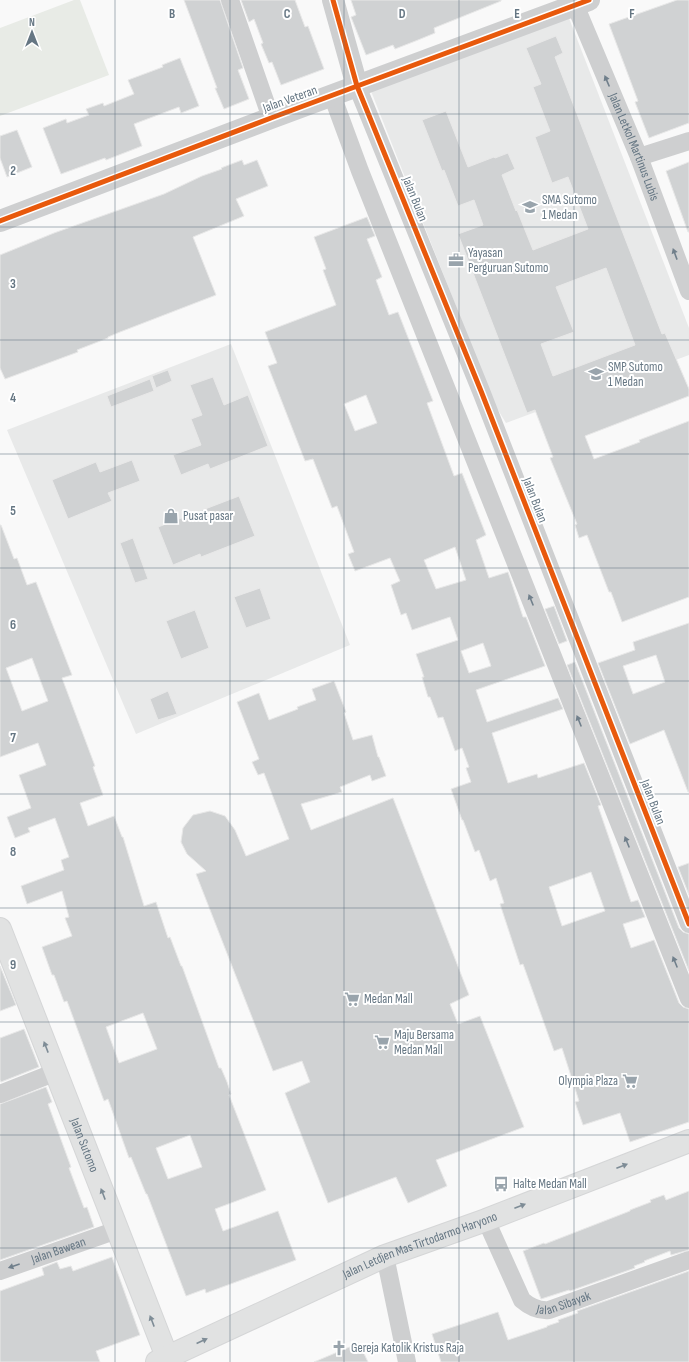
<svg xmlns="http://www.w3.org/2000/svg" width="689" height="1362" viewBox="0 0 689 1362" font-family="'Sofia Sans Condensed',sans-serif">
	<rect width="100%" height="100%" fill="#f9f9f9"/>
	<g fill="#e8e9e9">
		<path d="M567,13L689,328V355L506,423L495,405L369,86Z"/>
		<path d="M231,344L350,645L136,734L7,430Z"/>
	</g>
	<path fill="#e8ebe6" d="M74,0H80L109,75L0,116V28Z"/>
	<g fill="#d0d2d3" stroke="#e8e8e8" fill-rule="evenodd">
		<path d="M184,0H220L243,68L238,70L249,99L224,109L215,88H217Z"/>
		<path d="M241,0H295L305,27L308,26L324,69L281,85L272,62L269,63L261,44L263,43L254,19L249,22Z"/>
		<path d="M351,0H501V1L434,28L435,33L418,40L395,49L393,45L366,55L351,17L356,15Z"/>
		<path d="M677,0H689V123L649,138L635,102L638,101L609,24Z"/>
		<path d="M556,36L563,53L555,57L662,334L665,333L689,389V396L585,436L594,459L640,442L639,440L689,421V597L622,622L611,592H609L587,535L579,538L575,525L577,524L550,458L553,457L535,410L527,413L458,234L483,225L474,200L458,206L444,170L442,171L422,120L446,111L468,167L494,157L495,158L508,153L515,169L502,175L516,211L517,210L533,250L588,229L568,177L552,183L535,137L550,131L533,87L541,84L526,48ZM606,268L635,345L553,376L541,344L574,332L556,287Z"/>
		<path d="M180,58L199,106L181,113L179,107L134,124L142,146L106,160L105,158L61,174L43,128L66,119L67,123L89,115L86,109L103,103L104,106L134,94L128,80L163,67L162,65Z"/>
		<path d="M17,130L32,167L7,177L0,158V136Z"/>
		<path d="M242,160L244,165L257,160L268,186L236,199L244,216L193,237L216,295L120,332L108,337V338L77,350L78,352L5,379L0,368V255L54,233L164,194L202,176L222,169L221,168Z"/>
		<path d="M689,162V232H688L666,171Z"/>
		<path d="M367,217L375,236L367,239L382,277L376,280L389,315L398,312L433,401L427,403L454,476L462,473L486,535L476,540L489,578L508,572L523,617H526L545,666L476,690L487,722L558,698L563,709L492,733L508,783L537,774L538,778L584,763L601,805L598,806L631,902L638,900L645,917L623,924L631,948L654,940L679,1003L683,1007L689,1009V1122L630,1142L620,1113L583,1125L575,1102L579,1101L562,1048L554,1051L523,964L520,965L500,904L504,903L496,878L490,881L479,850L475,852L463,820H462L451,789L471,782L466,768L469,767L462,748L455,751L443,717L438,718L430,697H428L422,677H424L416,654L458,640L450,617L412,630L406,613L401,615L391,585L400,581L390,558L355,571L348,554L354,552L337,506L332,508L313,459L305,461L268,366L277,363L265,332L336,305L323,270L326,269L314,237ZM366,395L377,423L355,431L344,404ZM455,547L466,580L436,589L424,560ZM483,643L491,666L469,673L461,651ZM591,872L605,911L562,926L549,887Z"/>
		<path d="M168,370L172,381L156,388L152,376Z"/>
		<path d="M213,377L224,405L248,395L268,446L210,469L208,464L181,475L173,455L201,445L191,419L202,415L190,385Z"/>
		<path d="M150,379L154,391L111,407L107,396Z"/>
		<path d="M132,460L140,481L108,493L112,501L68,519L52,480L96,462L100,472Z"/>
		<path d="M239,496L255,536L201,557L200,554L173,565L158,527Z"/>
		<path d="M0,525H1L14,559L17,558L27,585L36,582L72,675L62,678L95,766L93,767L103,795L80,803L88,826L114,816L122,837H123L144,906L156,902L168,938L170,937L181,966H182L219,1068H221L227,1082L231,1094L229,1095L266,1190L215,1209L223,1231L278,1211L296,1260L206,1293L205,1289L186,1296L147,1194H146L131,1157L129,1158L108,1099L104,1101L67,1001L64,1002L54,975H52L42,947L72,936L65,918L69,917L62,891L27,904L21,886L64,870L61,860L69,857L55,818L28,828L30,832L15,838L7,817L31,808L19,775L46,765L38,743L0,757ZM32,658L48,701L22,711L6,668ZM143,1013L157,1049L119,1063L106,1027ZM190,1135L202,1167L168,1179L156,1148Z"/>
		<path d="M133,538L148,579L135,583L120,543Z"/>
		<path d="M260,588L271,619L246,628L234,597Z"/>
		<path d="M554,606L567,641L559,644L545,609Z"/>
		<path d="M195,610L209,648L181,659L166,621Z"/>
		<path d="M689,623V792H688L664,730L630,744L598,663L635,650L633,642ZM656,655L665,682L633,694L623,666Z"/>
		<path d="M575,662L679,928L683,932L689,934V971L567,665Z"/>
		<path d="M334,681L346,712L344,713L353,740L372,735L378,757H379L386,776L372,781L370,775L340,787L342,792L301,804L311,830L393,798L469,995L450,1004L458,1024L480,1016L524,1127L436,1160L447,1186L408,1203L396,1177L328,1203L285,1093L310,1082L302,1061L273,1071L196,874L206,871L187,854L181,842L183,828L193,815L210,811L225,816L235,830L246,856L289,839L264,773L258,775L252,762L259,759L237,702L259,693L269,720L298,709L297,707L316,700L312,689Z"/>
		<path d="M168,691L177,714L158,720L150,699Z"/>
		<path d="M689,863V895L678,867Z"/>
		<path d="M0,966L16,1005L0,1011Z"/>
		<path d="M24,1029L39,1067L1,1082L0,1080V1038Z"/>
		<path d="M46,1087L52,1102L48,1104L71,1167L69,1168L84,1208L87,1207L94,1227L0,1260V1104Z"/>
		<path d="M689,1191V1250L671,1255L670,1251L644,1261L645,1262L634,1266L635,1268L570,1291L569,1290L541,1299L523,1251L544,1243L545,1244L630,1211V1210L651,1202L650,1200L664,1195L666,1200Z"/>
		<path d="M112,1257L140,1335L96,1351L100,1362H0V1291L44,1275L42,1268L57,1262L60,1269L71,1266L73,1271Z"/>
		<path d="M689,1271V1362H441L432,1334L498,1312L508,1340L547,1327V1326L559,1322L558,1320L578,1313L577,1311Z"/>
		<path d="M359,1343L368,1362H314Z"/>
	</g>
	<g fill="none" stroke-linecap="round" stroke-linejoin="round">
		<g stroke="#d5d6d7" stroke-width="24">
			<g id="secondary">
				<path id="s4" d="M0,929L169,1362"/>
			</g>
		</g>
		<g stroke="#d5d6d7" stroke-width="24">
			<g id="primary">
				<path id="s5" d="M157,1362L385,1256L486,1220L689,1141"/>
			</g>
		</g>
		<g stroke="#cecfd0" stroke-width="18">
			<path d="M230,0L271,118"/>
			<path id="s1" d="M573,0L639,157L689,291"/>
			<path d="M357,86L481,391L689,924"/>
			<path d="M332,95L360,171L689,999"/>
			<path d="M639,157L689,141"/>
			<path d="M0,1094L56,1072"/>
			<path id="s2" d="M486,1220L522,1300C530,1307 538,1311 549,1310L689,1260"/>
			<path d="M385,1256L407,1362"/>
			<path id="s3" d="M0,1271L117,1230"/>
		</g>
		<g stroke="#cecfd0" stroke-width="22">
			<path d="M333,0L357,86"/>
			<path d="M0,221L271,118L589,0"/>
		</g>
		<use href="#secondary" stroke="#e1e2e2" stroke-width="22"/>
		<use href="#primary" stroke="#e1e2e2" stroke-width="22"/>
		<g stroke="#fff" stroke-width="8">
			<g id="cycleway">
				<path d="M333,0L357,86L481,391L689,924"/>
				<path d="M0,221L271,118L589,0"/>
			</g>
		</g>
		<use href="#cycleway" stroke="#e8590c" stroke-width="5"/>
	</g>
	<defs><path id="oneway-solid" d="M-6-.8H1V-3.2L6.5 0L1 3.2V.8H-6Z"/></defs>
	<g fill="#707f8b">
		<use href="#oneway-solid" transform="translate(607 81) rotate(-113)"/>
		<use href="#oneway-solid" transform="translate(675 254) rotate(-110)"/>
		<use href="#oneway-solid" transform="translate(531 600) rotate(-112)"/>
		<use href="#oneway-solid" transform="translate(579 721) rotate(-112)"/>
		<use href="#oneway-solid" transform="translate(627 842) rotate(-112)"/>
		<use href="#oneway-solid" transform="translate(675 962) rotate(-112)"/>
		<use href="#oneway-solid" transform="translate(14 1266) rotate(161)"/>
	</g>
	<g fill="#7e8c96">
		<use href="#oneway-solid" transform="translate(46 1047) rotate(-111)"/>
		<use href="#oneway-solid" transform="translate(622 1166) rotate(-21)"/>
		<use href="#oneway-solid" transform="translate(103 1194) rotate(-111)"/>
		<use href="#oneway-solid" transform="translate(520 1206) rotate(-21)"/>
		<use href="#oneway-solid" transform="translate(152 1321) rotate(-111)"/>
		<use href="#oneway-solid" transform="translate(202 1341) rotate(-25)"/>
	</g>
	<path fill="none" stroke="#657683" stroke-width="1" stroke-opacity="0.55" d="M115,0V1362M230,0V1362M344,0V1362M459,0V1362M574,0V1362M0,114H689M0,227H689M0,340H689M0,454H689M0,568H689M0,681H689M0,794H689M0,908H689M0,1022H689M0,1135H689M0,1248H689"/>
	<defs>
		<g id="school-bare" transform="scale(1.2)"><path d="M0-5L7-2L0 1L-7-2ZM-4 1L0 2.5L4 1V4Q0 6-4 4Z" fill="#99a4ac" stroke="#fff" stroke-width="2.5" paint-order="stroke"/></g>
		<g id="office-bare" transform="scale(1.2)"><path d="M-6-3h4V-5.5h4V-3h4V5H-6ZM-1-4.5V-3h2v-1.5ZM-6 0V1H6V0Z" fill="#99a4ac" stroke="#fff" stroke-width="2.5" paint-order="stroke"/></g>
		<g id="shop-bare" transform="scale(1.2)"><path d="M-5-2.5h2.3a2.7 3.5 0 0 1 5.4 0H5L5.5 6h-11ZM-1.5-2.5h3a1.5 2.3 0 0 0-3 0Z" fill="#99a4ac" stroke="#fff" stroke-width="2.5" paint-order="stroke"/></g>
		<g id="supermarket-bare" transform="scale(1.2)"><path d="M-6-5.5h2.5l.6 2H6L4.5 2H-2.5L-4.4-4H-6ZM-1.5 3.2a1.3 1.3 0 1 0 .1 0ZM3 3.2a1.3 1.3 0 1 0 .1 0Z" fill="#99a4ac" stroke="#fff" stroke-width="2.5" paint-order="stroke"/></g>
		<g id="bus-bare" transform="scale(1.2)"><path d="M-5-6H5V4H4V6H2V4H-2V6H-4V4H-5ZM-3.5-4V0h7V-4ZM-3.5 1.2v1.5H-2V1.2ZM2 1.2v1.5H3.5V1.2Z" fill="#99a4ac" stroke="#fff" stroke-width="2.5" paint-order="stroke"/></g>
		<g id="church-bare" transform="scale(1.2)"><path d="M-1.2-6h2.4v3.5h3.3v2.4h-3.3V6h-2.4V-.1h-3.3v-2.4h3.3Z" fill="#99a4ac" stroke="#fff" stroke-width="2.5" paint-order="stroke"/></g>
	</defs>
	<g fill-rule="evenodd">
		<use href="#school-bare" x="530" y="207"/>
		<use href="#office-bare" x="456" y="260"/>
		<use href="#school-bare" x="596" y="374"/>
		<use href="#shop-bare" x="171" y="516"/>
		<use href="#supermarket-bare" x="352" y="999"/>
		<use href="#supermarket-bare" x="382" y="1042"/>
		<use href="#supermarket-bare" x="630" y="1081"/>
		<use href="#bus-bare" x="501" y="1184"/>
		<use href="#church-bare" x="339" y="1348"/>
	</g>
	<g text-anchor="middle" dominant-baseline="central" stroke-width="4" stroke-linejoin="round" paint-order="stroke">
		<g font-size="13" fill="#657683" stroke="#fff">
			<text transform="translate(290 99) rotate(-20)">Jalan Veteran</text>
			<text stroke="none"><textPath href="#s1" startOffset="159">Jalan Letkol Martinus Lubis</textPath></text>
			<text transform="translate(415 199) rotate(68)">Jalan Bulan</text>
			<text transform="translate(535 500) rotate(69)">Jalan Bulan</text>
			<text transform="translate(653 802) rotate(69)">Jalan Bulan</text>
			<text stroke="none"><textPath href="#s4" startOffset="232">Jalan Sutomo</textPath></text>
			<text stroke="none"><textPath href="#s5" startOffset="288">Jalan Letdjen Mas Tirtodarmo Haryono</textPath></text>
			<text stroke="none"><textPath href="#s3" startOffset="62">Jalan Bawean</textPath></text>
			<text stroke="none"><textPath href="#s2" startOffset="133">Jalan Sibayak</textPath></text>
		</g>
		<g font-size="13" fill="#657683" stroke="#fff" text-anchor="start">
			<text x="542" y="200">SMA Sutomo<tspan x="542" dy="15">1 Medan</tspan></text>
			<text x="468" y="253">Yayasan<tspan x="468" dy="15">Perguruan Sutomo</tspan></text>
			<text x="608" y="367">SMP Sutomo<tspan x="608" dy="15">1 Medan</tspan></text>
			<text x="183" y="516">Pusat pasar</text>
			<text x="364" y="999">Medan Mall</text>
			<text x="394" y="1035">Maju Bersama<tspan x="394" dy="15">Medan Mall</tspan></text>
			<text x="618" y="1081" text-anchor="end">Olympia Plaza</text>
			<text x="513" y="1184">Halte Medan Mall</text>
			<text x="351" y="1348">Gereja Katolik Kristus Raja</text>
		</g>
	</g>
	<g font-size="13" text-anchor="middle" font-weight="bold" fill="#657683" stroke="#fff" stroke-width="4" stroke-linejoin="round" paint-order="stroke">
		<text x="172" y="18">B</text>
		<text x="287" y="18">C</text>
		<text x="402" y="18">D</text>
		<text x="517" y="18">E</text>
		<text x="632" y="18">F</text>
		<text x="13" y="175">2</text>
		<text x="13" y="288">3</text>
		<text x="13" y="402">4</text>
		<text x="13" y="515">5</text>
		<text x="13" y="629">6</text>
		<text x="13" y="742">7</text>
		<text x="13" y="856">8</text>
		<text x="13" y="969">9</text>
	</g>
	<g transform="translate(32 32)" stroke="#ffffff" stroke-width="3" paint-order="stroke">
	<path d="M0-3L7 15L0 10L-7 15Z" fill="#657683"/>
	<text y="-6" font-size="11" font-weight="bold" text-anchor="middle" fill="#657683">N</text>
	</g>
</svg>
